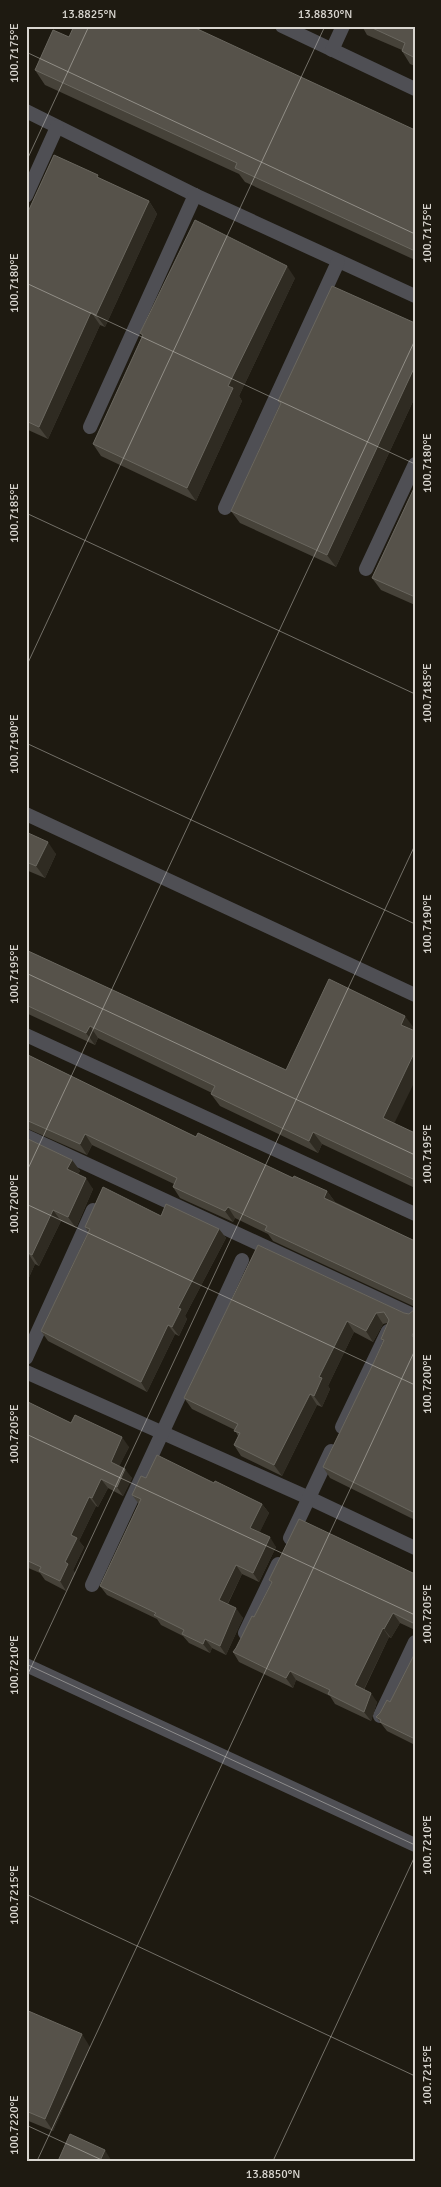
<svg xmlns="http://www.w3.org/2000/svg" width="441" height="2187" viewBox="0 0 441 2187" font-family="Signika,sans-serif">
	<rect width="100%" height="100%" fill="#1e1a11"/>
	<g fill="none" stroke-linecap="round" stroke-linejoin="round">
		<g stroke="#4f4f54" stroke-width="14">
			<path d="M282,26L415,89"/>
			<path d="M332,50L343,26"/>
			<path d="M26,111L195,195L415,296"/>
			<path d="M26,196L57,127"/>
			<path d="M90,427L195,195"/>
			<path d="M225,508L338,262"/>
			<path d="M366,569L415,464"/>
			<path d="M26,814L415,995"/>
			<path d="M26,1035L415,1214"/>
			<path d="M26,1136L415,1316"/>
			<path d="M26,1358L93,1210"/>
			<path d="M26,1372L309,1498L415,1548"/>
			<path d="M342,1427L388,1331"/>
			<path d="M290,1538L331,1451"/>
			<path d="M92,1585L242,1260"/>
			<path d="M245,1633L278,1564"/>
			<path d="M26,1665L415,1845"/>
			<path d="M380,1716L415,1642"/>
		</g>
	</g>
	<g fill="#464239">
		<path d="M362,26H415V66L410,64L402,51V50L367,35Z"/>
		<path d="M69,37L415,130V260L245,182L239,174L45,85L35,70Z"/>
		<path d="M101,179L149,201L157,214L105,327L100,325L48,439L26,429V216Z"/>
		<path d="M295,278L239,396L242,401L196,501L101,456L93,444L143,337L140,333Z"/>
		<path d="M415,323V397L336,567L240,523L231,511L280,404L278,401Z"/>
		<path d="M415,486V605L381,590L372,578Z"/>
		<path d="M26,832L56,854L45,878L26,870Z"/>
		<path d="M26,950L286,1070L414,1028L413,1030L394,1123L415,1133V1188L322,1144L318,1153L220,1106L211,1094L212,1093L98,1038L95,1045L26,1013Z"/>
		<path d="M26,1054L196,1137L293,1178L327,1191L335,1202L415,1241V1307L273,1241L268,1234L235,1218L233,1222L180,1198L173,1187L174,1184L92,1145L87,1155L26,1128Z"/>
		<path d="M26,1138L72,1160L80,1171L78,1174L93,1189L76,1228L61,1221L39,1266L35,1264L26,1284Z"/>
		<path d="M161,1216L219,1229L226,1238L185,1316L187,1319L179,1336L175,1334L147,1392L48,1341L41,1331L88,1232L85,1227Z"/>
		<path d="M258,1245L404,1313L409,1314L415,1309V1520L330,1478L323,1467L374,1362L383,1341L381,1339L387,1323L383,1324L373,1342L354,1332L328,1386L330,1389L322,1407L317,1405L282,1476L241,1456L234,1445L238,1436L235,1430L192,1409L184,1398Z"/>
		<path d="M26,1401L71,1423L129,1447L119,1466L132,1478L123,1496L108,1488L98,1507L96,1506L79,1541L84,1547L73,1570L75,1573L66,1591L45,1580L40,1573L26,1567Z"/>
		<path d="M146,1478L214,1483L262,1504L269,1513L259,1533L276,1547L259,1582L242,1574L228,1604L243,1618L226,1655L212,1648L210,1653L189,1643L183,1636L161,1625L157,1619L107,1595L100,1586L139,1504L132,1495Z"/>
		<path d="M415,1574V1630L400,1623L391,1638L389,1637L364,1690L377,1702L371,1721L335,1704L330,1696L296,1680L293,1688L239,1662L233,1652L236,1648L254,1617L271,1583L269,1580Z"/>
		<path d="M415,1653V1745L387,1731L376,1717L390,1702Z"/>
		<path d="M26,2010L90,2047L53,2131L26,2120Z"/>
	</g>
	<g fill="#2f2b22">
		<path d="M149,201L157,214L105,327L96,315Z"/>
		<path d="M287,266L295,278L239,396L242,401L196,501L187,488L228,386Z"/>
		<path d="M91,312L100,325L48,439L39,427Z"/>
		<path d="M415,366V397L336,567L327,555Z"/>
		<path d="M48,842L56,854L45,878L36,866Z"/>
		<path d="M405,1016L414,1028L410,1037L401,1025Z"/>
		<path d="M90,1026L98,1038L95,1045L86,1033Z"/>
		<path d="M415,1051V1081L391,1130L383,1118Z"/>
		<path d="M313,1132L322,1144L318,1153L309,1141Z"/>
		<path d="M85,1134L92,1145L87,1155L80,1144Z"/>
		<path d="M72,1160L80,1171L75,1180L67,1169Z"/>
		<path d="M86,1178L93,1189L76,1228L68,1217Z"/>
		<path d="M327,1191L335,1202L324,1198Z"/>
		<path d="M228,1207L235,1218L233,1222L225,1211Z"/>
		<path d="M53,1210L61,1221L39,1266L32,1255Z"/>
		<path d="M219,1229L226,1238L185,1316L187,1319L179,1336L172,1327L178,1308Z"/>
		<path d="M28,1253L35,1264L26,1284V1256Z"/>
		<path d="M376,1313L383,1324L373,1342L366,1331Z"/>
		<path d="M347,1321L354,1332L328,1386L330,1389L322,1407L314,1396L319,1377Z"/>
		<path d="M168,1325L175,1334L147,1392L141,1382Z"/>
		<path d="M415,1329V1340L412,1336Z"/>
		<path d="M310,1394L317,1405L282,1476L274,1465Z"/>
		<path d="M122,1437L129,1447L117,1471L111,1462Z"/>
		<path d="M125,1469L132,1478L123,1496L117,1487Z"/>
		<path d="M101,1479L108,1488L98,1507L92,1498Z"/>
		<path d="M89,1497L96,1506L79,1541L84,1547L73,1570L75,1573L66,1591L60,1581L65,1562L71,1535Z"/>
		<path d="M262,1504L269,1513L257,1538L250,1528Z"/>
		<path d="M270,1537L276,1547L259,1582L253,1573Z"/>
		<path d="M236,1565L242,1574L225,1609L219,1600Z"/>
		<path d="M236,1608L243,1618L226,1655L220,1646Z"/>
		<path d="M393,1613L400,1623L391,1638L384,1629Z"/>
		<path d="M383,1628L389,1637L361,1695L355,1685Z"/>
		<path d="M205,1639L212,1648L210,1653L203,1644Z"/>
		<path d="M290,1671L296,1680L293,1688L286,1678Z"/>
		<path d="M371,1693L377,1702L371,1721L364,1712Z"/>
		<path d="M82,2034L90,2047L53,2131L45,2119Z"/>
		<path d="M105,2150L111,2160V2161H100Z"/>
	</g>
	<g fill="#56524a" stroke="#6a675f">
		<path d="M74,26H191L415,130V251L235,168L237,163L35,70L53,30L69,37Z"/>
		<path d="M368,26H415V58L402,51L405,43Z"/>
		<path d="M54,155L98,175L97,177L149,201L96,315L91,312L39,427L26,421V216Z"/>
		<path d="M195,220L287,266L228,386L233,388L187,488L93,444L143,335L140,333Z"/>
		<path d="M332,286L415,323V366L327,555L231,511L281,403L278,401Z"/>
		<path d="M415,486V597L372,578Z"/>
		<path d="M26,832L48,842L36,866L26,862Z"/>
		<path d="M26,950L286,1070L329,979L405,1016L401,1025L415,1031V1051L383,1118L415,1133V1180L313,1132L309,1141L211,1094L215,1086L90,1026L86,1033L26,1005Z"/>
		<path d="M26,1054L196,1137L198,1133L293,1178L294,1176L327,1191L324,1198L415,1241L414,1243L415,1244V1307L414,1300L265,1230L267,1226L228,1207L225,1211L173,1187L177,1178L85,1134L80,1144L26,1120Z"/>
		<path d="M26,1138L72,1160L67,1169L86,1178L68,1217L53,1210L32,1255L28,1253L26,1256Z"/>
		<path d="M103,1187L161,1216L166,1204L219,1229L178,1308L181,1309L172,1327L168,1325L141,1382L41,1331L90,1229L85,1227Z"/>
		<path d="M258,1245L404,1313L409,1314L415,1309V1329L412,1336L415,1337V1513L323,1467L374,1362L384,1340L381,1339L389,1320L384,1312L376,1313L366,1331L347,1321L319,1377L322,1378L314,1396L310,1394L274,1465L234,1445L240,1433L234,1431L238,1424L184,1398Z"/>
		<path d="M26,1401L71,1423L75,1415L122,1437L111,1462L125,1469L117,1487L101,1479L92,1498L89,1497L71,1535L77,1538L65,1562L68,1564L60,1581L39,1571L41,1567L26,1560Z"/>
		<path d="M157,1455L214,1483L215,1481L262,1504L250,1528L270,1537L253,1573L236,1565L219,1600L236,1608L220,1646L205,1639L203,1644L182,1634L184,1630L154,1615L156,1613L100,1586L141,1499L132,1495L141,1476L146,1478Z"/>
		<path d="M299,1519L415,1574V1624L393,1613L384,1629L383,1628L355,1685L371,1693L364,1712L328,1694L330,1690L290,1671L286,1678L233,1652L236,1648L252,1616L254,1617L272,1582L269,1580Z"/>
		<path d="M415,1653V1739L380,1722L381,1720L376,1717L380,1713L387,1700L390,1702Z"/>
		<path d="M26,2010L82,2034L45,2119L26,2111Z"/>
		<path d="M70,2134L105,2150L100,2161H58Z"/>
	</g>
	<path fill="none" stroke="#d9d6d0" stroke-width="1" stroke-opacity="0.45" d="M26,52L415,234M26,162L89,26M26,283L415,464M26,513L415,694M26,667L325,26M26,743L415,924M26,973L415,1155M26,1173L415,340M26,1204L415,1385M26,1434L415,1615M26,1664L415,1845M26,1678L415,845M26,1894L415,2076M26,2125L104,2161M37,2161L415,1350M273,2161L415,1856"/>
	<rect width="441" height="2187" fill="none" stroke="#1e1a11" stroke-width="55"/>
	<rect x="28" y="28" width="386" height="2132" fill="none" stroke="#d9d6d0" stroke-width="2"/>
	<g font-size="12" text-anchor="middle" fill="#d9d6d0">
		<text x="89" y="18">13.8825°N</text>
		<text x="325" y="18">13.8830°N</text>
		<text transform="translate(14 53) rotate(-90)" y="4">100.7175°E</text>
		<text transform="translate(427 233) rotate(-90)" y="4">100.7175°E</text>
		<text transform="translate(14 283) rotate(-90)" y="4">100.7180°E</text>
		<text transform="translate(427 463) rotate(-90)" y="4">100.7180°E</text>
		<text transform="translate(14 513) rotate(-90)" y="4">100.7185°E</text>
		<text transform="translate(427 693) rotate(-90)" y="4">100.7185°E</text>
		<text transform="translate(14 744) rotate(-90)" y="4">100.7190°E</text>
		<text transform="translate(427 924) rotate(-90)" y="4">100.7190°E</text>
		<text transform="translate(14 974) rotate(-90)" y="4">100.7195°E</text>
		<text transform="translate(427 1154) rotate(-90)" y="4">100.7195°E</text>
		<text transform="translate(14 1204) rotate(-90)" y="4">100.7200°E</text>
		<text transform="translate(427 1384) rotate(-90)" y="4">100.7200°E</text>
		<text transform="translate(14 1434) rotate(-90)" y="4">100.7205°E</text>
		<text transform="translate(427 1614) rotate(-90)" y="4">100.7205°E</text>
		<text transform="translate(14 1665) rotate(-90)" y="4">100.7210°E</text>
		<text transform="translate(427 1845) rotate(-90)" y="4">100.7210°E</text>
		<text transform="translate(14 1895) rotate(-90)" y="4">100.7215°E</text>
		<text transform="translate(427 2075) rotate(-90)" y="4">100.7215°E</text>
		<text transform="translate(14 2125) rotate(-90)" y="4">100.7220°E</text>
		<text x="273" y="2178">13.8850°N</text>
	</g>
</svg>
